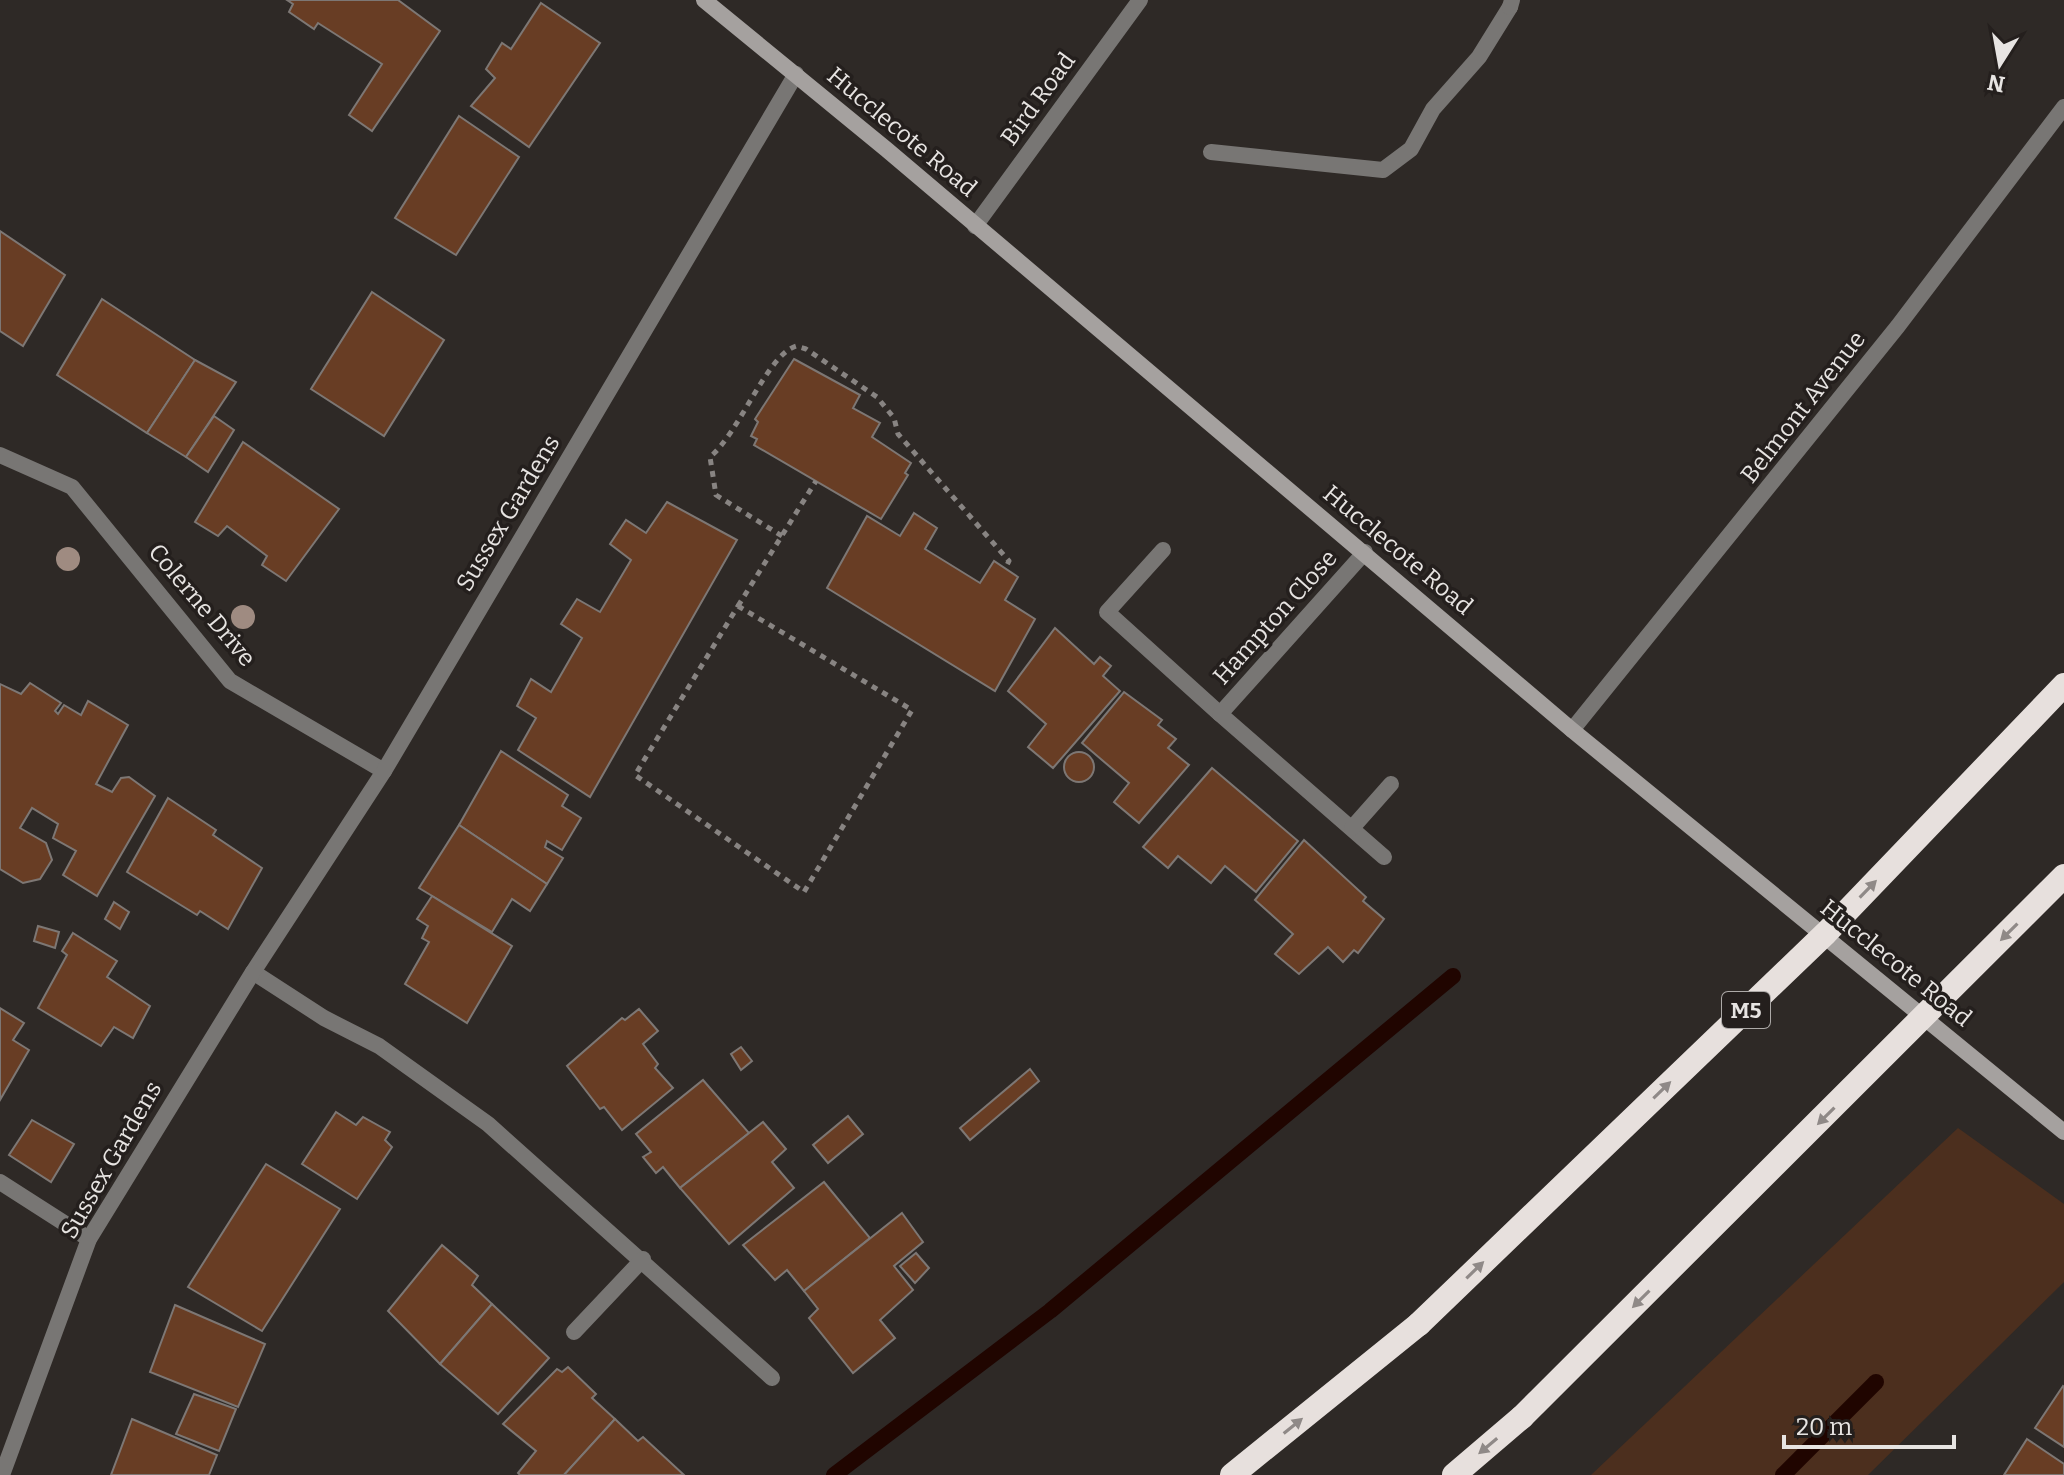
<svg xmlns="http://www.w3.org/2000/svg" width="2064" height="1475" viewBox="0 0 2064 1475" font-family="Bitter,serif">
	<rect width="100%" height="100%" fill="#2e2926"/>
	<path fill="#4c2f1e" d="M1958,1128L2064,1204V1282L1868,1475H1591Z"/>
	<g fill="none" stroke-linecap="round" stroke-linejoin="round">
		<g stroke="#200500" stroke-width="16">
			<path d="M834,1475L1050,1311L1453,976"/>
			<path d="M1783,1475L1876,1382"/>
		</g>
	</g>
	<g fill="#683d24" stroke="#7d7774" stroke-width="2">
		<path d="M287,0H398L440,31L372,131L349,115L382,64L318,23L314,29L289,12L293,4Z"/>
		<path d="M541,3L600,43L529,147L471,106L495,78L486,69L502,43L511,49Z"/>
		<path d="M459,116L519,157L456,255L395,218Z"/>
		<path d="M0,231L65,275L23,346L0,331Z"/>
		<path d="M372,292L444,340L384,436L311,389Z"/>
		<path d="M102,299L195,360L147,433L57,375Z"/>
		<path d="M794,359L860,395L853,408L880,423L872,437L911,463L905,473L908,475L881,519L754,445L757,439L751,436L758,422L755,419Z"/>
		<path d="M195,360L236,382L186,457L147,433Z"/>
		<path d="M214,416L234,430L208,472L186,457Z"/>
		<path d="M243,442L339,509L286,581L262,565L267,556L227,526L218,536L195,522Z"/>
		<path d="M667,502L737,540L590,797L518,750L536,718L517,706L531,679L551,692L582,638L561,624L577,599L600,612L631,560L610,544L626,520L646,533Z"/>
		<path d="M914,513L937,528L925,549L980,583L994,561L1018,577L1005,600L1035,619L995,691L827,588L867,516L900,536Z"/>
		<path d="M1055,628L1094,664L1100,657L1111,666L1103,676L1120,691L1053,768L1028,747L1046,724L1008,691Z"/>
		<path d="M30,683L61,703L55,711L58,714L64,705L81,715L88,701L128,725L96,784L112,792L121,778L129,777L155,796L97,896L63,875L76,851L53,838L58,824L32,808L20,828L46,843L52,860L40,879L23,883L0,869V684L21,694Z"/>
		<path d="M1124,692L1162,720L1158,725L1176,739L1168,748L1189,765L1139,823L1114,802L1129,783L1082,743Z"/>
		<path d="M501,751L568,795L562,806L581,818L562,850L547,841L545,847L563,858L547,884L459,825Z"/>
		<circle cx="1079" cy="767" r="15"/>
		<path d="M1212,768L1298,841L1256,892L1225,866L1211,883L1178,856L1168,868L1143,847Z"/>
		<path d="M168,798L216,830L213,835L262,868L228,929L200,911L197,915L127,872Z"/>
		<path d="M459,825L547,884L530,911L512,899L492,932L419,888Z"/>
		<path d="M1304,840L1366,897L1363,901L1384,919L1358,953L1354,950L1343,962L1328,947L1299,974L1275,954L1293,934L1255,900Z"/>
		<path d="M432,896L512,946L467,1023L405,984L429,942L422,938L428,926L417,919Z"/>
		<path d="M114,902L129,912L120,929L105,919Z"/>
		<path d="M38,926L59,932L55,948L34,941Z"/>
		<path d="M73,933L117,961L107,977L150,1006L133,1038L114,1027L101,1046L38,1008L67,955L62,951Z"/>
		<path d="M0,1008L24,1023L13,1040L29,1050L0,1100Z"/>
		<path d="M639,1009L658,1031L643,1044L658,1064L655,1068L673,1088L622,1130L604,1107L600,1109L567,1066L622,1018L625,1020Z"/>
		<path d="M741,1047L752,1061L741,1070L731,1054Z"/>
		<path d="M1030,1069L1039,1081L970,1140L960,1128Z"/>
		<path d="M703,1080L749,1133L680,1188L663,1167L656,1173L643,1157L651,1152L636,1134Z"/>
		<path d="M336,1112L356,1125L363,1117L390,1132L385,1140L392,1147L357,1199L302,1164Z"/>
		<path d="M848,1116L863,1134L828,1163L813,1145Z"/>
		<path d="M32,1120L74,1144L51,1182L9,1155Z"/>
		<path d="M763,1122L786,1149L772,1162L794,1188L729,1244L680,1188Z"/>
		<path d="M266,1164L340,1209L262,1331L188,1287Z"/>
		<path d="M824,1182L870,1238L804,1291L787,1270L775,1280L743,1245Z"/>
		<path d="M902,1213L923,1242L894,1266L913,1290L880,1320L895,1338L853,1373L809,1318L818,1309L804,1291Z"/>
		<path d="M442,1245L478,1276L472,1285L492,1304L440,1364L388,1311Z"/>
		<path d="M916,1253L929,1268L915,1283L900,1266Z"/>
		<path d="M492,1304L549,1358L498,1414L440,1364Z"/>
		<path d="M175,1305L265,1344L238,1407L150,1372Z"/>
		<path d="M568,1367L596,1394L592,1398L615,1419L564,1475H520L518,1473L536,1451L503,1424L557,1369L562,1372Z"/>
		<path d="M2063,1386L2064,1387V1447L2035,1428Z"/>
		<path d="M194,1394L236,1409L219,1451L176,1434Z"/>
		<path d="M132,1419L217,1455L209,1475H111Z"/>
		<path d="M615,1419L638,1441L643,1437L684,1475H564Z"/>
		<path d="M2027,1439L2064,1464V1475H2004Z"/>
	</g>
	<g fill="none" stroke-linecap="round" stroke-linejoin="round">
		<g stroke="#888482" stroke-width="5" stroke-dasharray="6 6" stroke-linecap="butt">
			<path d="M782,536L716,495L710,457C740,432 767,355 796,346L806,349L877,397L894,418L898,434L1009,561L1005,569"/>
			<path d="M738,606L912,710L804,892L635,775Z"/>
			<path d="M738,606L816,481"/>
		</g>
		<path stroke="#787674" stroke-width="16" d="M1211,152L1383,170L1411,149L1433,109L1479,57L1510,7"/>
		<g stroke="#787674" stroke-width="16">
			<path d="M1510,7L1512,0"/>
			<path d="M975,226L1140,0"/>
			<path d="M0,455L72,487L230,681L384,771"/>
			<path d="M1163,550L1107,612L1220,714"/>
			<path d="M1365,552L1220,714L1384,857"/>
			<path d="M1572,730L1898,326L2064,107"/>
			<path d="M1352,828L1391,784"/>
			<path d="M253,972L324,1018L379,1046L488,1124L772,1378"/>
			<path d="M0,1182L89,1239"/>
			<path d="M574,1332L643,1259"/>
			<path d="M2,1475L89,1239L253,972L384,771L796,74"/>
		</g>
		<path stroke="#a5a19f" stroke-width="16" d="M704,0L886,149L1572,730L2064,1132"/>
		<g stroke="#e7e0dd" stroke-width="24">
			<path d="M1232,1475L1419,1324"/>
			<path d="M1454,1475L1522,1417"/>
		</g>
		<g stroke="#e7e0dd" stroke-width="24">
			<path d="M1419,1324L1826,933L2064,685"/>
			<path d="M1522,1417L2064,876"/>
		</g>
	</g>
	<g fill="#9f8b81">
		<circle cx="68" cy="559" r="12"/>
		<circle cx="243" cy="617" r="12"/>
	</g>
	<defs><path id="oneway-solid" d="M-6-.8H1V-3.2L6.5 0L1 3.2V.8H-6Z" transform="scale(2)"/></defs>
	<g fill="#8f8987">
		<use href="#oneway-solid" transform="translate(1868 889) rotate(-46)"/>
		<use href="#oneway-solid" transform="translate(2009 932) rotate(135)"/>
		<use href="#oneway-solid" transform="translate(1662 1090) rotate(-44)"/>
		<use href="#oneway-solid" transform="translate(1826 1116) rotate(135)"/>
		<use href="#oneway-solid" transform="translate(1475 1270) rotate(-44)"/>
		<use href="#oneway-solid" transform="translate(1641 1299) rotate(135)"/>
		<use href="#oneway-solid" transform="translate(1293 1426) rotate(-39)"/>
		<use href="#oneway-solid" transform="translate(1488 1446) rotate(140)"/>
	</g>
	<g text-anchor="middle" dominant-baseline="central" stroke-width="7" stroke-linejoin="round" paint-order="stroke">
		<rect fill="#241f1d" stroke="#aca9a7" stroke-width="2" x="1722" y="992" width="48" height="36" rx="6"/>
		<g font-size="22" font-weight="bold" fill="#e7e4e2">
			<text x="1746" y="1010">M5</text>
		</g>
		<g font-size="24" fill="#e7e4e2" stroke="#241f1d">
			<text transform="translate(1038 99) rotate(-54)">Bird Road</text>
			<text transform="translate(902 132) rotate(40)">Hucclecote Road</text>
			<text transform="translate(1803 407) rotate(-52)">Belmont Avenue</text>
			<text transform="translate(508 513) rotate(-59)">Sussex Gardens</text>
			<text transform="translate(1398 550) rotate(40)">Hucclecote Road</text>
			<text transform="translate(202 605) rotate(50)">Colerne Drive</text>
			<text transform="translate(1275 617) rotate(-48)">Hampton Close</text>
			<text transform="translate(1896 963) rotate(39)">Hucclecote Road</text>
			<text transform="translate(111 1160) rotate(-60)">Sussex Gardens</text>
		</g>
	</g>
	<g transform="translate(2000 64) rotate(191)" stroke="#241f1d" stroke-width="6" paint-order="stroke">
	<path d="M0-6L14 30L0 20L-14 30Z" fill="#e7e4e2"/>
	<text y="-12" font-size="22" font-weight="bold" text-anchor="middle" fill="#e7e4e2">N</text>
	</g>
	<path d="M1784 1435v12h170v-12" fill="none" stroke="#e7e4e2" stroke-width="4"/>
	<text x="1796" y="1435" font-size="24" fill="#e7e4e2" stroke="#241f1d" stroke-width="6" paint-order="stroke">20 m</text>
</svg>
